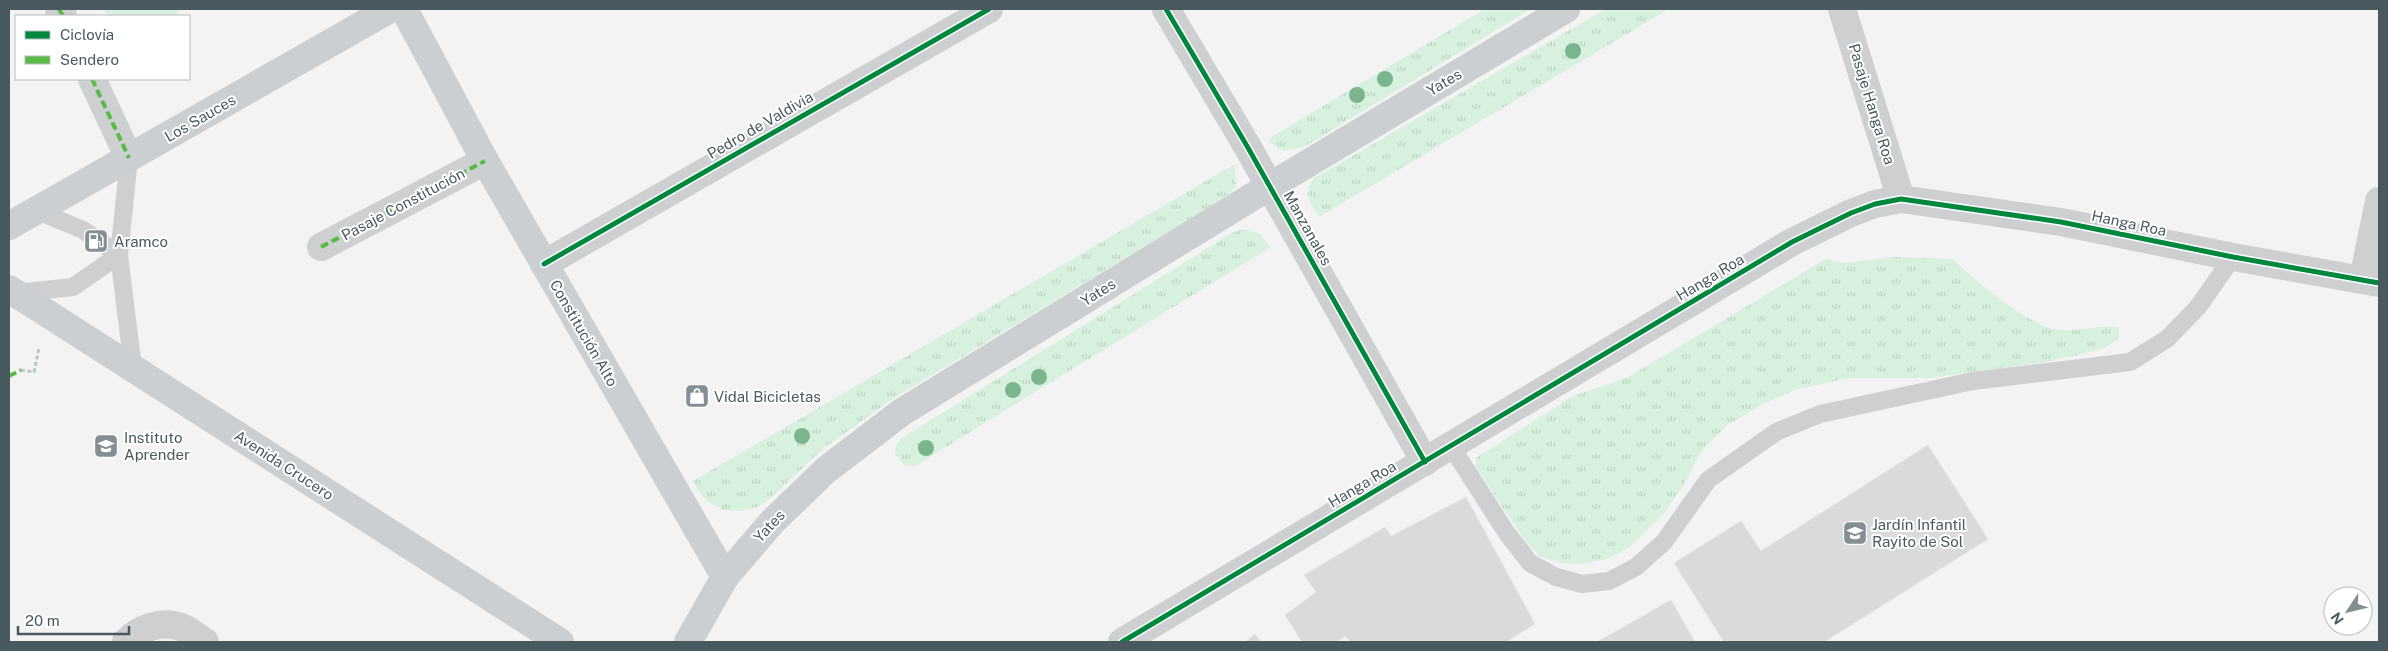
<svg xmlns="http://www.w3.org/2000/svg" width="2388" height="651" font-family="'Public Sans',sans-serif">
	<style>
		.grass { fill: url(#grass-tufts) }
		.pitch { fill: #d8f1de }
		.building { fill: #d9dbdb; stroke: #e4e5e6 }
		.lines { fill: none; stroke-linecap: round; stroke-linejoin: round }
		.path { stroke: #bbc8c2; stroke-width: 3; stroke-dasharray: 4 2.5; stroke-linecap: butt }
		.service { stroke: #cdcfd1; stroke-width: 18 }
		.minor { stroke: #cdcfd1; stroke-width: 28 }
		.secondary { stroke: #cccfd2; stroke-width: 28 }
		.quiet { stroke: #58b947; stroke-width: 4; stroke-dasharray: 8 4; stroke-linecap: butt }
		.cycleway-casing { stroke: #fff; stroke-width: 8 }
		.cycleway { stroke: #00873e; stroke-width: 5 }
		.tree { fill: #7bb58e }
		.labels { text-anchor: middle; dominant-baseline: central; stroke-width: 4; stroke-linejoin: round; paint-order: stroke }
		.street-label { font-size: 15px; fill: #495960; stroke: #fff }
		.poi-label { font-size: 15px; fill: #495960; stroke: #fff; text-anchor: start }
	</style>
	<defs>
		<pattern id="grass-tufts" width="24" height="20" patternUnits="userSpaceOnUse" patternTransform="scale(1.25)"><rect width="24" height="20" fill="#d8f1de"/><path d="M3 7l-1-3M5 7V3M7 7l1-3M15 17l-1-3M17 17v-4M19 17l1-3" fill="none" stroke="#bbd1c1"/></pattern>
	</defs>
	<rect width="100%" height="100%" fill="#f3f3f3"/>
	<g class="grass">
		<polygon points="1485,9 1531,9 1304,147 1283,151 1269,142 1271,137"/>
		<path d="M1606,9H1669L1319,217C1310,203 1302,193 1314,178Z"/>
		<polygon points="1235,164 1236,186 1229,195 891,400 824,448 766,502 757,507 742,511 724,510 710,503 699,492 693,481"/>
		<polygon points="1243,229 1259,233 1271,247 915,466 904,465 895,454 896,445 902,438 1232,233"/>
		<path d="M1894,257L1953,259C1974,280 2026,323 2054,329C2077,334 2096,324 2119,327V339L2102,349L2046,362L1931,378H1849L1797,389L1763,404L1726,426L1700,453L1682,488L1664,513L1630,547L1607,559L1582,564L1561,563L1540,556L1526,542L1475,466L1476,458L1571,397L1628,377L1826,259L1842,263Z"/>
	</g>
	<polygon class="pitch" points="100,9 180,9 175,16 112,16"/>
	<g class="building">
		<polygon points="1928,445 1988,539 1824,642 1724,642 1674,563 1741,521 1761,551"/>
		<polygon points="1466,497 1535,624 1506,642 1350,642 1346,636 1335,642 1302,642 1285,615 1316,592 1304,575 1385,527 1391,536"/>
		<polygon points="1671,600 1695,642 1597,642"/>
		<polygon points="1255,634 1261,642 1245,642"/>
	</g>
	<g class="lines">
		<polyline class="path" points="21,370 34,372 39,348"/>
		<g class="service">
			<polyline points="129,158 119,255 133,368"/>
			<polyline points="16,293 73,287 119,255 83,230 35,210"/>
			<polyline points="1451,446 1506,532 1530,563 1556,577 1582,584 1609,581 1636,567 1664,542 1708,480 1776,432 1820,414 1973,381 2130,362 2167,339 2198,307 2233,257"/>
		</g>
		<g class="minor">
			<polyline points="59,9 63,16"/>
			<polyline points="1166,9 1247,146 1425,462"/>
			<polyline points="1842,9 1901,199"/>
			<polyline points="92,79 129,158"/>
			<polyline points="321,247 485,161"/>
			<polyline points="544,264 989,9"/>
			<polyline points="2363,279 2379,201"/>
			<path d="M126,642C139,628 162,620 181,627C189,630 198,637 205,642"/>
			<polyline points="1122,642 1792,242 1851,213 1875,204 1901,199 2061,222 2233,257 2379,283"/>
		</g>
		<g class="secondary">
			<polyline points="404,9 485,161 725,577"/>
			<polyline points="9,226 390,9"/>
			<polyline points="9,289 560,642"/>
			<polyline points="688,642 725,577 772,522 826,470 902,412 1270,186 1566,9"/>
		</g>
		<g class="quiet">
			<polyline points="59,9 63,16"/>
			<polyline points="92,79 129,158"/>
			<polyline points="321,247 485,161"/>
			<polyline points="9,376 21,370"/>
		</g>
		<defs>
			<g id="cycleway">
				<polyline points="1166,9 1247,146 1425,462"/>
				<polyline points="544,264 989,9"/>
				<polyline points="1122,642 1792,242 1851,213 1875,204 1901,199 2061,222 2233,257 2379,283"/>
			</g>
		</defs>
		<use href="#cycleway" class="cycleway-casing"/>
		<use href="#cycleway" class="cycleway"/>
	</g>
	<g class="tree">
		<circle cx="1573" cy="51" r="8"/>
		<circle cx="1385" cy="79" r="8"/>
		<circle cx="1357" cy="95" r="8"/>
		<circle cx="1039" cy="377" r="8"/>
		<circle cx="1013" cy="390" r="8"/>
		<circle cx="802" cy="436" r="8"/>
		<circle cx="926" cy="448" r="8"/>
	</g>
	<defs>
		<symbol id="fuel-square" viewBox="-11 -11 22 22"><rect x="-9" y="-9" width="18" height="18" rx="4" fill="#848f93" stroke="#fff"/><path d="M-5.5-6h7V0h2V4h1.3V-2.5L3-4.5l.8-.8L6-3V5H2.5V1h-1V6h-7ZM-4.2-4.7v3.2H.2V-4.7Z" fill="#fff"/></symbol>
		<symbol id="shop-square" viewBox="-11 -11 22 22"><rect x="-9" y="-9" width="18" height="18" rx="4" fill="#848f93" stroke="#fff"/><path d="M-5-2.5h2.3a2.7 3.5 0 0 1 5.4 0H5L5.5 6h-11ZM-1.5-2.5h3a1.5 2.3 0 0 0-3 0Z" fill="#fff"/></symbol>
		<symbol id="school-square" viewBox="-11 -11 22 22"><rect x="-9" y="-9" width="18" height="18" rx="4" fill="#848f93" stroke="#fff"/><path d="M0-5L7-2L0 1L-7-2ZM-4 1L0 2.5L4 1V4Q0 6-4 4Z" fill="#fff"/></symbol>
	</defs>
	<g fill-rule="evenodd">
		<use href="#fuel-square" x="82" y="227" width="28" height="28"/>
		<use href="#shop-square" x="683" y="382" width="28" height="28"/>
		<use href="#school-square" x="92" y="432" width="28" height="28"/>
		<use href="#school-square" x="1841" y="519" width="28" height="28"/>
	</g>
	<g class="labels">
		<g class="street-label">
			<text transform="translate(1444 82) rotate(-31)">Yates</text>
			<text transform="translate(1872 104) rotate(73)">Pasaje Hanga Roa</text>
			<text transform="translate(200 118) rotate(-30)">Los Sauces</text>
			<text transform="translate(760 125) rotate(-30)">Pedro de Valdivia</text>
			<text transform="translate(403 204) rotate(-28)">Pasaje Constitución</text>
			<text transform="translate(2129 223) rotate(12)">Hanga Roa</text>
			<text transform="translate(1308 228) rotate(61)">Manzanales</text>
			<text transform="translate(1710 277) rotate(-31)">Hanga Roa</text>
			<text transform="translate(1098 292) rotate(-32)">Yates</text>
			<text transform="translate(584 333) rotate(60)">Constitución Alto</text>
			<text transform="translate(284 465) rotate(33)">Avenida Crucero</text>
			<text transform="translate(1362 484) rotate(-31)">Hanga Roa</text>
			<text transform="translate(769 526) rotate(-47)">Yates</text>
		</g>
		<g class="poi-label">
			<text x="114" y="241">Aramco</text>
			<text x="714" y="396">Vidal Bicicletas</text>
			<text x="124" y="437">Instituto<tspan x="124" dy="17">Aprender</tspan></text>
			<text x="1872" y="524">Jardín Infantil<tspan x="1872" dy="17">Rayito de Sol</tspan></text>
		</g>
	</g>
	<rect width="2388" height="651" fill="none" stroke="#495960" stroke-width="20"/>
	<rect x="15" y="15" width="175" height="65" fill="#ffffff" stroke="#b6bdbf"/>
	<rect x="25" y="31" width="25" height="8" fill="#00873e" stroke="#b6bdbf"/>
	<text x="60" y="40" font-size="15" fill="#495960">Ciclovía</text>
	<rect x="25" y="56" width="25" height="8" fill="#58b947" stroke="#b6bdbf"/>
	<text x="60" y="65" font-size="15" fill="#495960">Sendero</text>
	<g transform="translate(2348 611) rotate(235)"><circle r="24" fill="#ffffff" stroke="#b6bdbf"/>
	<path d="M0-4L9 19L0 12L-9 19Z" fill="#848f93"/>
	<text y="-8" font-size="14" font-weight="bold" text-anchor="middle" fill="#495960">N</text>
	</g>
	<path d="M18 626v8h111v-8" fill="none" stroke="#495960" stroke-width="2.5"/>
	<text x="25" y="626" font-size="15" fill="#495960" stroke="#ffffff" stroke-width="4" paint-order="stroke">20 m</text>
</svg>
